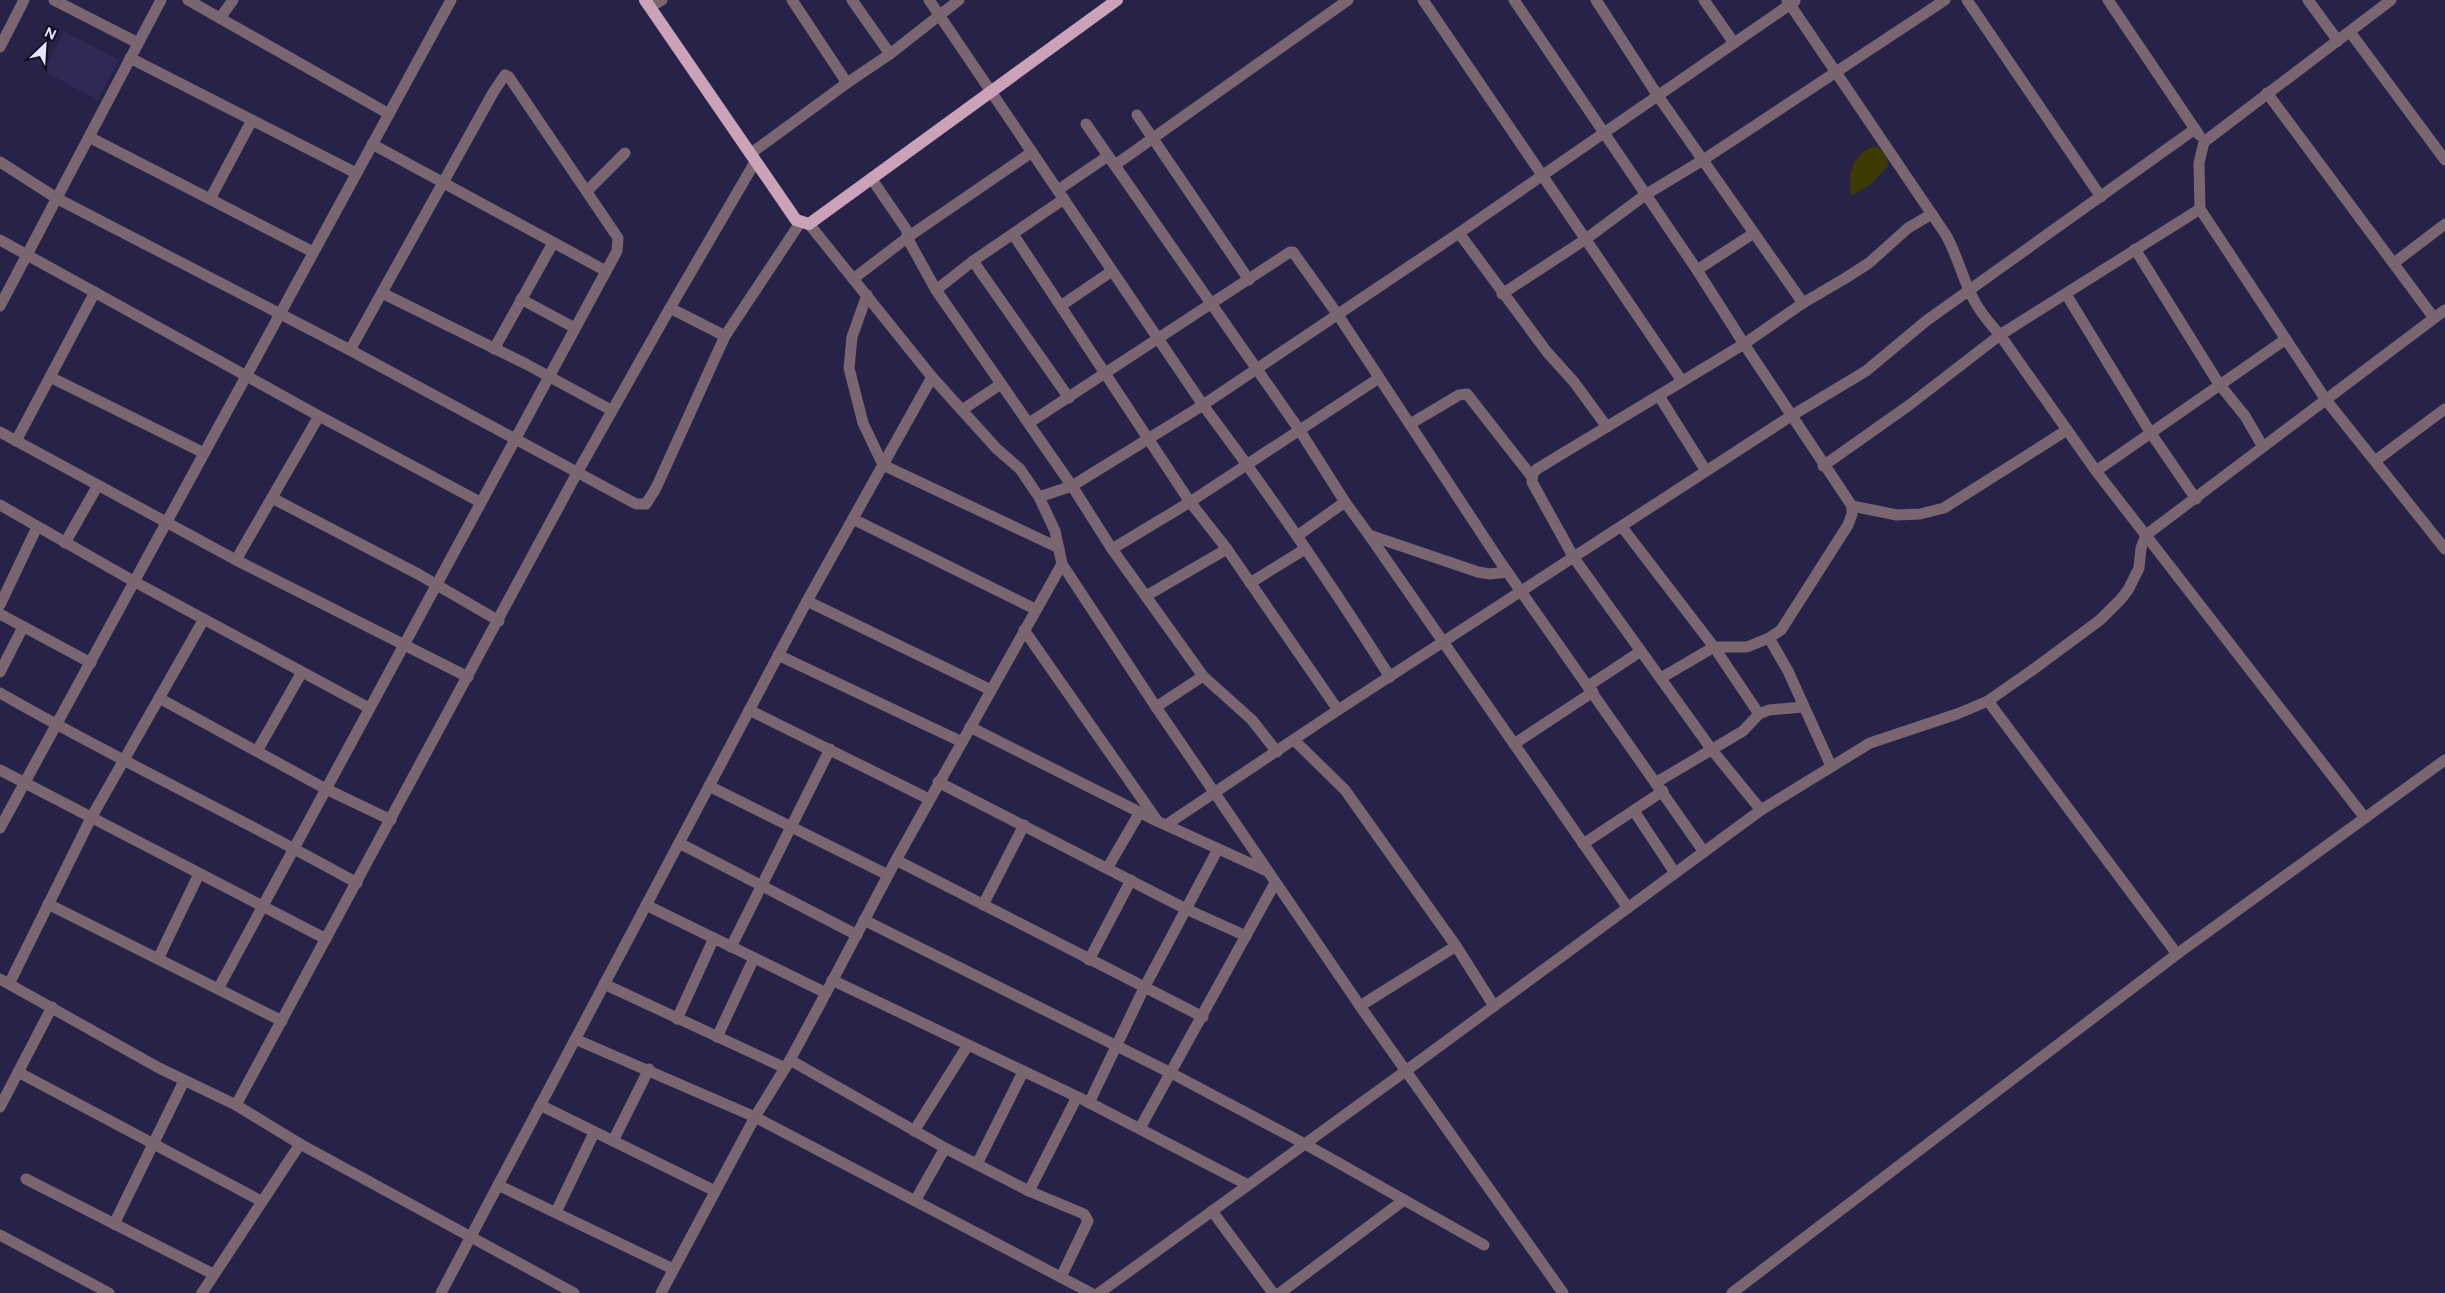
<svg xmlns="http://www.w3.org/2000/svg" width="2445" height="1293" font-family="Figtree,sans-serif">
	<style>
		.built { fill: #2e2955 }
		.green { fill: #3d3a04 }
		.lines { fill: none; stroke-linecap: round; stroke-linejoin: round }
		.street { stroke: #7a6670; stroke-width: 11 }
		.primary { stroke: #cca2b8; stroke-width: 12 }
	</style>
	<rect width="100%" height="100%" fill="#272348"/>
	<polygon class="built" points="64,31 119,60 98,100 43,71"/>
	<path class="green" d="M1874,146C1884,149 1888,156 1888,166L1870,185L1851,196C1848,175 1851,155 1874,146Z"/>
	<g class="lines">
		<g class="street">
			<polyline points="54,0 138,43"/>
			<polyline points="188,0 389,114"/>
			<polyline points="792,0 847,83 890,54 959,0"/>
			<polyline points="852,0 890,54"/>
			<path d="M929,0L1203,405C1269,493 1331,584 1390,677"/>
			<polyline points="1423,0 1682,381"/>
			<polyline points="1514,0 1697,270 1744,344 1852,506 1852,514 1848,525 1781,630 1769,638 1747,647 1714,647 1661,678"/>
			<polyline points="1596,0 1658,96 1803,303"/>
			<polyline points="1704,0 1734,43"/>
			<path d="M1787,0L1946,235C1959,258 1964,286 1978,307C1984,317 1992,326 2000,335L2096,471L2365,818"/>
			<polyline points="1967,0 2101,197"/>
			<polyline points="2108,0 2199,135"/>
			<polyline points="2308,0 2338,41"/>
			<polyline points="2391,0 2204,142 2199,163 2200,209 2326,400 2445,549"/>
			<polyline points="650,7 662,0"/>
			<polyline points="220,18 233,0"/>
			<polyline points="2350,32 2445,160"/>
			<polyline points="0,47 24,0"/>
			<polyline points="130,58 356,173"/>
			<polyline points="2267,93 2434,318"/>
			<polyline points="1137,115 1249,280"/>
			<polyline points="1086,124 1300,431 1345,502 1297,536"/>
			<polyline points="89,137 313,252"/>
			<polyline points="372,144 606,271"/>
			<polyline points="750,154 847,83"/>
			<polyline points="0,162 58,199 350,350 636,504 646,504 656,488 725,336"/>
			<polyline points="1115,165 1348,0"/>
			<polyline points="871,178 906,229 910,243 936,290 1072,486 1112,549 1203,676 1252,720 1277,752"/>
			<polyline points="1058,190 1108,156"/>
			<polyline points="587,191 625,153"/>
			<polyline points="210,199 252,120"/>
			<polyline points="809,224 932,377 996,448 1020,469 1039,497 1055,531 1062,564 1156,707 1360,1006 1563,1293"/>
			<polyline points="1459,233 1547,352 1574,382 1607,427"/>
			<polyline points="1013,234 1190,502 1227,549 1338,710"/>
			<polyline points="0,240 319,416 480,502"/>
			<polyline points="2135,249 2219,384 2245,416 2263,447"/>
			<polyline points="973,261 1069,398"/>
			<polyline points="2394,263 2445,224"/>
			<polyline points="1697,270 1754,233"/>
			<polyline points="853,279 908,237 1032,152"/>
			<polyline points="936,290 973,261 1064,199"/>
			<polyline points="382,293 526,364 611,410"/>
			<polyline points="1502,294 1586,239 1645,195 1703,160 1945,0"/>
			<polyline points="2066,294 2150,432 2196,499"/>
			<polyline points="867,295 852,337 849,368 863,423 883,465 1059,548"/>
			<polyline points="521,299 575,328"/>
			<polyline points="1062,305 1112,271"/>
			<polyline points="0,306 161,0"/>
			<polyline points="670,308 755,162"/>
			<polyline points="494,349 553,243"/>
			<polyline points="50,377 204,453"/>
			<polyline points="1659,396 1706,471"/>
			<polyline points="962,410 1001,384"/>
			<polyline points="1029,423 1290,252 1293,252 1338,315 1501,563 1704,852"/>
			<polyline points="1410,424 1459,395 1467,394 1532,477"/>
			<polyline points="0,432 236,560 468,677"/>
			<polyline points="16,441 95,292"/>
			<polyline points="2375,461 2445,409"/>
			<polyline points="1823,466 1908,406 2000,335 2200,209"/>
			<polyline points="2096,471 2286,339"/>
			<polyline points="1039,497 1072,486 1203,405 1459,233 1795,1"/>
			<polyline points="272,498 418,574 499,621"/>
			<polyline points="1345,502 1369,535 1478,572 1490,574 1507,572"/>
			<polyline points="0,505 135,582 369,708"/>
			<polyline points="1852,506 1897,515 1920,514 1944,508 2067,430"/>
			<polyline points="853,519 1035,609"/>
			<polyline points="1622,527 1714,647 1759,714 1743,731 1657,782"/>
			<polyline points="1369,535 1628,908"/>
			<polyline points="65,543 98,485"/>
			<polyline points="1112,549 1190,502 1379,378"/>
			<polyline points="236,560 319,416"/>
			<polyline points="1250,583 1305,549"/>
			<polyline points="1146,596 1227,549"/>
			<polyline points="807,601 991,690"/>
			<polyline points="0,605 37,527"/>
			<polyline points="0,614 91,663"/>
			<polyline points="1024,630 1156,819"/>
			<polyline points="1769,638 1788,671 1831,766"/>
			<polyline points="778,655 962,742"/>
			<polyline points="0,672 23,627"/>
			<polyline points="1588,686 1641,651"/>
			<path d="M0,693C117,760 239,817 357,883"/>
			<polyline points="159,698 324,788 391,820"/>
			<polyline points="1988,701 2177,954"/>
			<polyline points="1156,707 1203,676"/>
			<polyline points="749,710 929,799"/>
			<polyline points="1759,714 1769,710 1802,707"/>
			<polyline points="970,727 1157,821 1267,871"/>
			<polyline points="1294,740 1345,790 1456,946 1494,1006"/>
			<polyline points="1514,744 1593,692"/>
			<polyline points="257,751 302,672"/>
			<polyline points="0,770 326,939"/>
			<polyline points="938,782 1186,909 1246,936"/>
			<polyline points="709,786 888,875"/>
			<polyline points="1761,810 1712,750 1574,558 1532,482 1533,473 1537,469 1744,344 1803,303 1844,279 1869,263 1908,228 1932,214"/>
			<polyline points="1634,811 1675,873"/>
			<polyline points="1166,825 1338,710 1791,416 1866,371 1926,321 2195,129"/>
			<polyline points="0,828 451,0"/>
			<polyline points="679,843 857,935"/>
			<polyline points="1583,844 1663,791"/>
			<polyline points="896,860 1203,1017"/>
			<polyline points="1108,867 1140,812"/>
			<polyline points="48,904 282,1021"/>
			<polyline points="646,905 826,993"/>
			<polyline points="983,905 1024,825"/>
			<polyline points="864,920 1171,1073 1305,1144 1484,1245"/>
			<polyline points="731,947 830,749"/>
			<polyline points="158,959 199,874"/>
			<polyline points="1089,960 1131,880"/>
			<polyline points="0,979 159,1068 236,1105 300,1144 574,1293"/>
			<polyline points="832,980 1084,1100 1248,1185"/>
			<polyline points="9,984 91,818 204,619"/>
			<polyline points="604,984 785,1068"/>
			<polyline points="218,989 617,251 618,238 509,77 505,75 494,91 350,350"/>
			<polyline points="1360,1006 1456,946"/>
			<polyline points="677,1019 714,938"/>
			<polyline points="717,1037 754,958"/>
			<polyline points="575,1039 755,1117 1091,1293"/>
			<polyline points="790,1060 945,1148 1029,1191 1084,1214 1088,1221 1061,1277"/>
			<polyline points="18,1072 261,1201"/>
			<polyline points="1089,1103 1144,988 1218,849"/>
			<polyline points="236,1105 577,473 670,308 725,336 800,223"/>
			<polyline points="540,1105 715,1191"/>
			<polyline points="0,1107 52,1007"/>
			<polyline points="1140,1128 1275,883"/>
			<polyline points="914,1131 968,1045"/>
			<polyline points="613,1141 649,1069"/>
			<polyline points="977,1164 1023,1072"/>
			<polyline points="26,1179 213,1274"/>
			<polyline points="498,1185 673,1269"/>
			<polyline points="1029,1191 1077,1097"/>
			<polyline points="915,1201 945,1148"/>
			<polyline points="1212,1211 1273,1293"/>
			<polyline points="556,1212 594,1133"/>
			<polyline points="114,1224 184,1081"/>
			<polyline points="0,1235 109,1293"/>
			<polyline points="202,1293 300,1144"/>
			<polyline points="441,1293 807,601 932,377"/>
			<polyline points="661,1293 755,1117 790,1060 826,993 896,860 1062,564"/>
			<polyline points="1099,1293 1407,1070 1761,810 1870,743 1957,714 1988,701 2031,671 2100,620 2121,599 2128,590 2139,568 2141,548 2146,535 2445,310"/>
			<polyline points="1280,1293 1404,1200"/>
			<polyline points="1732,1293 2177,954 2445,760"/>
		</g>
		<polyline class="primary" points="645,0 796,220 809,224 1117,0"/>
	</g>
	<g transform="translate(45 45) rotate(25)" stroke="#110f20" stroke-width="4" paint-order="stroke">
	<path d="M0-4L9 19L0 12L-9 19Z" fill="#e5e4fd"/>
	<text y="-8" font-size="14" font-weight="bold" text-anchor="middle" fill="#e5e4fd">N</text>
	</g>
</svg>
